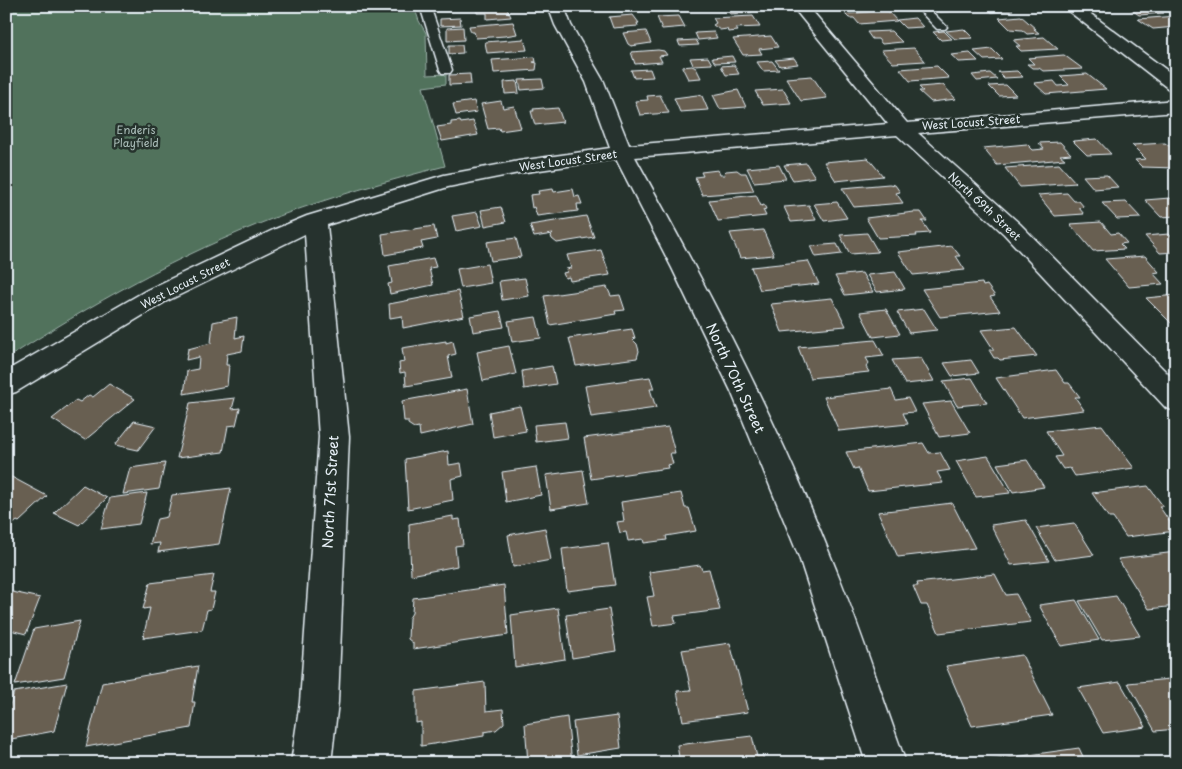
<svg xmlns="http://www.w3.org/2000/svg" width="1182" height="769" font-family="'Playpen Sans',sans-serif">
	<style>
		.green { fill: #51725c; stroke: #9cb2aa }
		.building { fill: #675e51; stroke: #e8f1f8 }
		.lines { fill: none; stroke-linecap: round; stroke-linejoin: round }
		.lane-casing { stroke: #e8f1f8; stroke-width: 3 }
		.street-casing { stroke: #e8f1f8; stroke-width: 3 }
		.secondary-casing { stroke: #e8f1f8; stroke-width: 3 }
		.lane { fill: #26332d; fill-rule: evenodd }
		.street { fill: #26332d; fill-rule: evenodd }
		.secondary { fill: #26332d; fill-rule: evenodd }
		.labels { text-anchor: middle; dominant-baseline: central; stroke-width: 5; stroke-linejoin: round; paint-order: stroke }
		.far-street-label { font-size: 11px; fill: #e8f1f8; stroke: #26332d }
		.far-park-label { font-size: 11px; fill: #acbeba; stroke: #26332d }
		.street-label { font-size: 14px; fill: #e8f1f8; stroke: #26332d }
	</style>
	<rect width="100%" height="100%" fill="#26332d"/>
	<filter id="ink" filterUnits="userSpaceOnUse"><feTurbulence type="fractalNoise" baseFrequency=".02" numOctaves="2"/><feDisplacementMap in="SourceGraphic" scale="10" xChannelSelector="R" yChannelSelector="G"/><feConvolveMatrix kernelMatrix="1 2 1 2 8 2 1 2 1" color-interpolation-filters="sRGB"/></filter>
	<g filter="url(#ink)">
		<path class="green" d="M6,6H414L419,21L426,33L427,75L446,74V84L423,87L445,166C387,181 330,197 274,218C180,254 91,304 6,359Z"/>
		<g class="building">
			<polygon points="476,6 506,6 511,17 487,19 487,13 477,13"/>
			<polygon points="592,6 620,6 621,9 598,10 597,7"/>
			<polygon points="652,6 670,6 672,10 654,11"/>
			<polygon points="725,6 748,6 752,12 730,14"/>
			<polygon points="841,6 865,6 867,9 844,9"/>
			<polygon points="932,6 958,6 963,11 939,12"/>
			<polygon points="979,6 1008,6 1013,10 992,12 988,10 986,6"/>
			<polygon points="1126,6 1153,6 1164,13 1139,15"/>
			<polygon points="887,10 897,21 859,24 854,18 849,18 845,14"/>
			<polygon points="633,15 639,23 637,23 638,26 613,28 609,17"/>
			<polygon points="679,16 685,27 662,29 657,17"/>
			<polygon points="753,16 760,27 736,28 738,31 728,32 727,29 720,30 713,25 716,23 713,18"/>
			<polygon points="1021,16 1036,29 1034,29 1039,33 1027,34 1022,30 1010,29 999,18"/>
			<polygon points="1176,16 1176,27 1153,29 1138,19"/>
			<polygon points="460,18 461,25 440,26 440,19"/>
			<polygon points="915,18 923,27 905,28 897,20"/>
			<polygon points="513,22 517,34 505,36 476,38 474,32 471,32 469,26"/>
			<polygon points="463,27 464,40 447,41 447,28"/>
			<polygon points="964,29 973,38 955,39 946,31"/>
			<polygon points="646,31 651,43 631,46 628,44 623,33"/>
			<polygon points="891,31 902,42 882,44 878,39 872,39 867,32"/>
			<polygon points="944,31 952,39 941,40 933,32"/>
			<polygon points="714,32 717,38 698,40 695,33"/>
			<polygon points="771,36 778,47 759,49 762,54 743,55 733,39"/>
			<polygon points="1044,37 1058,49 1021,51 1016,46 1020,46 1013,40"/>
			<polygon points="524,39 527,50 487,53 485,42"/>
			<polygon points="696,40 699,45 680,46 678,41"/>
			<polygon points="449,45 462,45 463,53 449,54"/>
			<polygon points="914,48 925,61 893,63 881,50"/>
			<polygon points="992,49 1002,59 984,60 974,51"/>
			<polygon points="658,50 664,51 667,55 659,56 662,62 635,64 631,52"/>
			<polygon points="970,53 978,61 959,62 951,55"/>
			<polygon points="1064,55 1083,69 1043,71 1039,68 1032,68 1027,64 1034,64 1028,58"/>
			<polygon points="732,56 735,62 715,63 712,58"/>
			<polygon points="535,57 536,62 533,62 537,63 536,70 494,73 492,60"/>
			<polygon points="708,57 712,64 693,65 690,58"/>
			<polygon points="794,58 798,64 780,66 775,60"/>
			<polygon points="772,61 779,70 763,71 757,62"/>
			<polygon points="734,65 739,74 726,75 721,66"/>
			<polygon points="692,66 696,68 701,78 688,79 682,67"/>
			<polygon points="937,66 949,78 910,81 900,69"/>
			<polygon points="650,69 653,77 634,78 631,70"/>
			<polygon points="1017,71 1023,77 1004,78 998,72"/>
			<polygon points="990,73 997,79 977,81 972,75"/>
			<polygon points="470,74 471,84 449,85 449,75"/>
			<polygon points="1087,74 1106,89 1046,94 1034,83 1054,81 1058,86 1069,85 1060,76"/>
			<polygon points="812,76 827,98 801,101 786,78"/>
			<polygon points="542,79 544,88 521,90 519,80"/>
			<polygon points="517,81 519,93 505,94 504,82"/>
			<polygon points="943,85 956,99 931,102 919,91 923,91 919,87"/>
			<polygon points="1006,85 1016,95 999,96 989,86"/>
			<polygon points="783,89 791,103 763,105 755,91"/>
			<polygon points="738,90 746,107 720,109 713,95"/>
			<polygon points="660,95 669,113 640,115 635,101 648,100 647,96"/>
			<polygon points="697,95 702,96 708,110 680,112 674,98"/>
			<polygon points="474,101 477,112 456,115 453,104"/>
			<polygon points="501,101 503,108 514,106 521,128 500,131 499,128 488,129 481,104"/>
			<polygon points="544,108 545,109 558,108 563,122 535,125 531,111 534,111 533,109"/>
			<polygon points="460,121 461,123 473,121 478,135 442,141 437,127 451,125 451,122"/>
			<polygon points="1097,139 1111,154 1087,155 1073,141"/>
			<polygon points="1060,142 1071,154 1060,155 1065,159 997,165 983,148 1027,144 1033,150 1044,149 1039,143"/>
			<polygon points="1165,143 1176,151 1176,168 1142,167 1135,160 1146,159 1132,145"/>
			<polygon points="868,158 883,176 836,181 824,162"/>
			<polygon points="806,163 815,177 793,180 784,165"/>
			<polygon points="1059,164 1076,183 1020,187 1005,168"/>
			<polygon points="779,165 786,179 754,182 747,168"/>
			<polygon points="718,170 720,175 725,175 724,173 726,171 737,170 741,173 746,173 754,191 702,195 695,177 703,176 701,172"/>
			<polygon points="1107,175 1118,187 1094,189 1083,176"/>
			<polygon points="889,184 895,185 900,192 896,193 903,203 854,207 842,188"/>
			<polygon points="553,189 554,192 573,189 575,197 579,196 582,204 577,204 578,211 537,216 534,207 532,208 530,195 539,194 538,191"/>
			<polygon points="1067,193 1074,201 1079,201 1084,207 1079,208 1084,214 1055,216 1038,195"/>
			<polygon points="756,195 761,206 764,205 766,209 763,210 766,216 718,221 709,200"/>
			<polygon points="1170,198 1176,203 1176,216 1161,217 1145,200"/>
			<polygon points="837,202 847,218 824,221 814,204"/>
			<polygon points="1126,202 1141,218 1117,219 1102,203"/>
			<polygon points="809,205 816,220 791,222 784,207"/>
			<polygon points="501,207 506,222 485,226 481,210"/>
			<polygon points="477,212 482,226 456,231 452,216"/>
			<polygon points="914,212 921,212 927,221 922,221 930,233 916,234 917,236 878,238 866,218"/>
			<polygon points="586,216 594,237 557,243 552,239 551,236 553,234 534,237 530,225"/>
			<polygon points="1101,222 1111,234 1118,233 1127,243 1120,244 1125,249 1093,251 1070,224"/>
			<polygon points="434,226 437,239 421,242 423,248 385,255 382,234"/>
			<polygon points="763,230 774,255 740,258 730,233"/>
			<polygon points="867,233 878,252 850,254 840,235"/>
			<polygon points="1169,234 1176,241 1176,252 1160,253 1145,236"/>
			<polygon points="516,238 521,257 491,261 487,242"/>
			<polygon points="837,244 842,254 816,257 811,246"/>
			<polygon points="952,246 960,256 956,256 965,270 913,275 898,252"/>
			<polygon points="601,250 610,275 570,281 569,277 565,278 563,273 567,272 566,269 571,268 567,255"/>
			<polygon points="1145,256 1159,272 1153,273 1163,284 1129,287 1105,259"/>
			<polygon points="433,258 436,267 429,268 433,285 390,294 388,284 392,283 389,266"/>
			<polygon points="808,261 819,284 760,290 751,267"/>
			<polygon points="487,264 491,283 461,288 457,269"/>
			<polygon points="895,272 905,289 877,292 867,275"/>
			<polygon points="862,273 873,292 845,295 835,276"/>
			<polygon points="525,278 529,296 502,300 499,281"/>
			<polygon points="982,283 983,286 987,285 995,296 990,297 1000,311 940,317 922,289"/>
			<polygon points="607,287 611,296 620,295 625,310 615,311 616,314 550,325 544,296"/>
			<polygon points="458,291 464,316 403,328 402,316 390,318 389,304"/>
			<polygon points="1176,295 1176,324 1172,324 1146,298"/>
			<polygon points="832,298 846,326 782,332 771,304"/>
			<polygon points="886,309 900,334 873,337 860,312"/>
			<polygon points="924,309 937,330 909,333 897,312"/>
			<polygon points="500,311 504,327 473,332 470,316"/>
			<polygon points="237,317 235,338 244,336 242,351 227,354 226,365 229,365 227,386 184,394 187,371 198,369 199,357 186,360 188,349 211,343 213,322"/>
			<polygon points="536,317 541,338 512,342 508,321"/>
			<polygon points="1016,327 1037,356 1000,360 998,358 994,358 989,350 994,350 981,330"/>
			<polygon points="632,329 635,338 632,339 637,344 639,351 637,358 576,366 569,338"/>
			<polygon points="875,340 884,356 866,358 869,363 866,367 869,372 810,378 798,347"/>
			<polygon points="446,341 446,343 453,341 456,354 448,356 452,378 406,386 405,372 400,373 399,363 404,362 402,348"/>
			<polygon points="509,346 516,374 483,381 477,352"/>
			<polygon points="921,358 934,381 905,384 892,360"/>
			<polygon points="971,360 979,373 952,376 944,363"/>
			<polygon points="552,366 556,384 524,389 522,371"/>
			<polygon points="1056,370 1065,383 1069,383 1080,397 1075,397 1084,410 1022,418 996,378"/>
			<polygon points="650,377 654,389 650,389 656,408 591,417 585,386"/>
			<polygon points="972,378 987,403 957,406 943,381"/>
			<polygon points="109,384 135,399 85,440 52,419 76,400 80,402 89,395 93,397"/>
			<polygon points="467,389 473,424 420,436 419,427 414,428 408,424 408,421 404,421 402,401"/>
			<polygon points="891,389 896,400 908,398 915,412 903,413 908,424 839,431 824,397"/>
			<polygon points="235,398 232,409 240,408 236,425 228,426 223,452 177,458 190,403"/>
			<polygon points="951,401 970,433 939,437 922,404"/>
			<polygon points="520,406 526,431 493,437 489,412"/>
			<polygon points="134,421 156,426 138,450 115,445"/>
			<polygon points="565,422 568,438 536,442 534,425"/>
			<polygon points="1102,425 1134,468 1075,476 1070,468 1063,469 1055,457 1062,456 1046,431"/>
			<polygon points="668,427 675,453 670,453 673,464 667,465 668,468 591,479 584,438"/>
			<polygon points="923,443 929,453 940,452 950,470 937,472 943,483 868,491 858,468 854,469 846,452"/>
			<polygon points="448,451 449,465 461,463 463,476 451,479 453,500 408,509 405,459"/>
			<polygon points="988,456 1010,493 976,497 956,461"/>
			<polygon points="1027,460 1044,487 1013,492 997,464"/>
			<polygon points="165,463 159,489 123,494 130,468"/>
			<polygon points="536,467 541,495 506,502 502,472"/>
			<polygon points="583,470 589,503 551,509 546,475"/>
			<polygon points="6,474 47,496 19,522 17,521 6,530"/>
			<polygon points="83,485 107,498 79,525 54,513"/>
			<polygon points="1148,486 1163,506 1159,506 1176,531 1126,537 1113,518 1109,518 1092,493"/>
			<polygon points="231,488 219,544 158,552 160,543 150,544 157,519 167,517 172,495"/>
			<polygon points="147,493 139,524 101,529 110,498"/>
			<polygon points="681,493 685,508 689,508 696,531 666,536 667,540 644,543 643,539 628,541 626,532 620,533 617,522 624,521 621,502"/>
			<polygon points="952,503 975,548 898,557 878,512"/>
			<polygon points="453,516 453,520 460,519 463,545 455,546 457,566 411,575 409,524"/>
			<polygon points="1026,520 1049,561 1011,565 991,525"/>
			<polygon points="1074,523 1094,555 1055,560 1036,528"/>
			<polygon points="545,528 551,560 513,567 508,535"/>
			<polygon points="608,543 615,585 567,591 562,549"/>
			<polygon points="1176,552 1176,606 1149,609 1118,559"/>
			<polygon points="700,565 702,570 709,569 720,610 674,616 676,623 653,626 647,597 654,596 649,572"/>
			<polygon points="995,574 1006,595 1016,594 1031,622 939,633 927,605 921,605 913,586 918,586 917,583"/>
			<polygon points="214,575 210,592 215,592 211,609 207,610 202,630 143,638 150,608 143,609 150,583"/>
			<polygon points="504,585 508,635 413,649 413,643 408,639 409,618 412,613 413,598"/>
			<polygon points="8,591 40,598 26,634 6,629 6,593"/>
			<polygon points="1116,596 1140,636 1102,640 1079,601"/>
			<polygon points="1076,600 1099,640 1061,646 1039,605"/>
			<polygon points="558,608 565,659 515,667 511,615"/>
			<polygon points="609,609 616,651 572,658 566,615"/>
			<polygon points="80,621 64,677 15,685 34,629"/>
			<polygon points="730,643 748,712 683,721 677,691 691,690 682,650"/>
			<polygon points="1022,655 1052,715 972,726 946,666"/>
			<polygon points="198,666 192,702 195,702 191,728 86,747 102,683"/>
			<polygon points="1170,679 1176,689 1176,729 1155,731 1128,683"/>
			<polygon points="485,682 486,711 503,709 504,723 496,730 484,732 484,736 421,746 421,722 416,723 416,691"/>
			<polygon points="1120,682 1146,727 1103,733 1078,688"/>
			<polygon points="67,683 54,731 6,740 6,718 14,692"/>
			<polygon points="617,716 621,748 577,755 573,722"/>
			<polygon points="567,717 572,763 528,763 525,724"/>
			<polygon points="752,736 757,757 763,756 764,763 680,763 677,745"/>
			<polygon points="1079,748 1086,763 987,763 986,761"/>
		</g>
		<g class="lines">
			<defs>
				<g id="lane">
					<polygon points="420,6 430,6 452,70 450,73 442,73 440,70"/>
					<polygon points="915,6 926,6 947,27 945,29 937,29"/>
				</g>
				<path id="street" d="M548,6H564L571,25L604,82L629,145L888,124L792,6H808L907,123L1176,100V112L918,133L1020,224L1176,382V411L1166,408L1004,234L897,135L635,157C707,287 776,418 831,557C859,624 881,694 906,763H866L799,557L731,391L672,268L616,159L519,173L448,187L327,225L349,437L338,702L331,763H291L300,702L319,437L305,234L165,302L16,392L6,395V371L147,290L273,230L307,216L444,175L519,161L610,148L586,82L555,25Z"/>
				<polygon id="secondary" points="1062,6 1080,6 1176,77 1176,91 1170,90"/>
			</defs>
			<use href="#lane" class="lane-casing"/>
			<use href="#street" class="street-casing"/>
			<use href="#secondary" class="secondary-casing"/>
			<use href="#lane" class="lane"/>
			<use href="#street" class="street"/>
			<use href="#secondary" class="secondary"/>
		</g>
	</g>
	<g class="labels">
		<g class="far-street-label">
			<text transform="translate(971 122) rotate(-4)">West Locust Street</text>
			<text transform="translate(568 160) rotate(-8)">West Locust Street</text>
			<text transform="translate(985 206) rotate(43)">North 69th Street</text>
			<text transform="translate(185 283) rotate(-27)">West Locust Street</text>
		</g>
		<g class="far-park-label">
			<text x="136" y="129">Enderis<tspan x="136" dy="13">Playfield</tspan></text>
		</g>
		<g class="street-label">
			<text transform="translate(736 378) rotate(65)">North 70th Street</text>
			<text transform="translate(330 492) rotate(-87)">North 71st Street</text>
		</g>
	</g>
	<rect width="1182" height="769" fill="none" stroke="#26332d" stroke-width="25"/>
	<rect x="12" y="12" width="1157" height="744" fill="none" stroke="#e8f1f8" stroke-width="2" filter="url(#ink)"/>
</svg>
